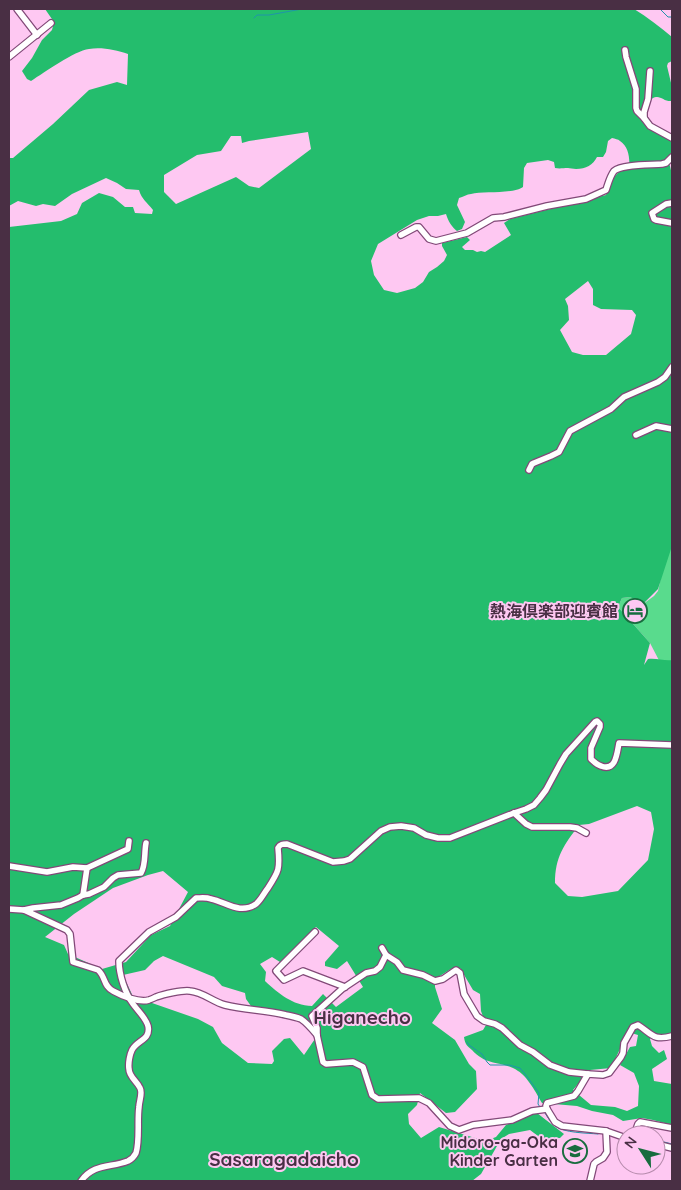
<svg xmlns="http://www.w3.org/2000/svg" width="681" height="1190" font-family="Quicksand,'Noto Sans JP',sans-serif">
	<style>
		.green { fill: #59db8d }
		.forest { fill: #24bd6d; fill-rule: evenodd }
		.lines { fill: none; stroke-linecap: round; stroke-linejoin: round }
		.stream { stroke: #2094aa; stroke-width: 1 }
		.minor-casing { stroke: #824978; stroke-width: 8 }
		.minor { stroke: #fff; stroke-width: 5.5 }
		.labels { text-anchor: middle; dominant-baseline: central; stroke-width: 4; stroke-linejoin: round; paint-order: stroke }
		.poi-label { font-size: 16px; font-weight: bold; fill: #492f44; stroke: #fec8f2; text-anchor: end }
		.quarter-label { font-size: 19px; font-weight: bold; fill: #492f44; stroke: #fec8f2 }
	</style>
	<rect width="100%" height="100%" fill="#fec8f2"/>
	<polygon class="green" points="672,543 672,677 664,670 650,643 618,607 622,598 630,597 643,604 654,596 658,591 664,564"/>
	<path class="forest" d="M45,9H634C647,17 660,27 672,37V61L668,63L667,66L672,87V101C665,102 661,96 656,97C649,97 645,113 643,118L672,142V153L667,160L670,166L672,175V546L658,589L643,604L630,597L622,598L618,607L650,643L644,665L648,659C657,658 664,661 672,660V1035L652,1036L650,1039L652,1046L659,1053L664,1050L667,1059L652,1069L654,1081L672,1084V1125L653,1120L642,1118L623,1121L613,1115L592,1111L577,1106L542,1103C537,1094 527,1076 518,1071C502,1060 487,1067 472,1050C467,1046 465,1044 464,1037L483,1030L486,1025L481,1011L480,994L473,990L460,968L451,969L435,979V987L442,1009L432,1023L455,1040L469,1064L476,1071L477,1089L455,1112L446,1113L420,1093L417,1105L408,1114L409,1124L421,1138L439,1127L485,1141L496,1137L506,1125L529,1115L537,1113L564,1134L560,1138L542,1139L530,1130L509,1134L501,1139L481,1174L472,1181H9V227L61,221L77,214L82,203L99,193L113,197L125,207H133L135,213L152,214L153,210C147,202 142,200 139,190L126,189L117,183L106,178L72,194L55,206L43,204L36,206L18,201L9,206V158H13L53,124L89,90L117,82L127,85L128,54C116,50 102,47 89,49C74,51 45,72 31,81L27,79L22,71L32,58L42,40L52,30L54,22ZM308,132L311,149L259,188L249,186L236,177L176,204L164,192V175L197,155L221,151L231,136H241L242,143L249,141ZM612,138C615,139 618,139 620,141C629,147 630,159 629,168C614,171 611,182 606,195L510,219L504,223L511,235L485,252L481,251L477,252L473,250H465L462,247L470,240L467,237L442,243V246L447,255L444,261L437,267L429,272L423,282L415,288L397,293L384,290L374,275L371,261L378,244L417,220L429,216H438L446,214C448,221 452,227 457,231L462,229L465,222L457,205L459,198C463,197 467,194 471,194C483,191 514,194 523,187L524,168L527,163L548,160L554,162L555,168C560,169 563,168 568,168C570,168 573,169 576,169C586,169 593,165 597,157H603L606,152L608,141ZM588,281L593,289V305L601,309L632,310L636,315L631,334L606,355H583L572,352L560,330L569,320L568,306L565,299ZM637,806L651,812L654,829L648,860L618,891L582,897L568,896L555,883C555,857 564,845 579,825L589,824ZM163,871L188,892L170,926L151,935L126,962L102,969L68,954L64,945L45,937L74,914L113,888L148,875ZM316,927L339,946L325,962V966L337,969L347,961L363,987L336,1007L323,994L312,1006C292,1005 279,994 265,981L266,972L260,964L272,957L280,962ZM163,956L214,977L222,986L245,993L246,999L251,1006L304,1017L319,1033L304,1055L290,1038L284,1039L272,1051L274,1061L272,1064L248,1063L222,1043L213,1027L198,1019L152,1003H136L123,975L145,970L154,961ZM628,1032L638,1035L636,1046L630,1047L620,1065L634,1073L639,1086L638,1106L627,1111L615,1107L591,1105L573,1090L590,1070L611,1068Z"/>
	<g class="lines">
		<g class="stream">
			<polyline points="660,9 668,17 672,17"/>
			<polyline points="254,18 257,15 269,15 302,9"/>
			<polyline points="467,1042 469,1045 482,1054 487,1062 490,1065 509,1065 520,1068 525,1074 539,1093 538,1104 540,1107"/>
			<path d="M545,1113C548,1118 551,1123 555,1126C564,1133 587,1133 598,1134"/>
			<polyline points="656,1140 672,1144"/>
		</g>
		<defs>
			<g id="minor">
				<polyline points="17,9 37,35"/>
				<polyline points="625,50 626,57 636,89 636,108 637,111 644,118"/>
				<polyline points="9,57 51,23"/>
				<polyline points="650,71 648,99 644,112 644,118 650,126 672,138"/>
				<polyline points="672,203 666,204 652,213 654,219 656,220 672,223"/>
				<path d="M401,235L416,227H419L429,239L436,241L467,233L493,218L504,217L547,206L586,199L606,190C608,184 610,176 614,171C622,164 651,165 662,164L666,163L672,157"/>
				<polyline points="636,435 656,426 672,429"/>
				<polyline points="529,470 532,464 534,463 551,456 559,452 570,431 611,409 624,397 658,382 665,377 672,367"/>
				<polyline points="514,813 526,824 532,827 570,827 577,828 586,833"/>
				<polyline points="9,866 47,872 73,867 87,868 128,849 129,841"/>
				<polyline points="83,895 87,868"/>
				<path d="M9,909L24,910L33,908L61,905L78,898L83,895L89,894L104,887L113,878L118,875L141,873C146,865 144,853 146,843"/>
				<path d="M24,910L67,930L70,934L73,962L98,970C106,977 103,986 113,991C122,996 139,1003 149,1000C152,999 154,998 156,997C164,994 182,990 190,991C203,992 213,1002 225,1005C245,1010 266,1010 286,1015C291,1016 296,1017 301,1019C307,1023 312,1029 317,1035"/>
				<polyline points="315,932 276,971 284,980 303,971 345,987"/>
				<polyline points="382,948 386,955 380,967 375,971 366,973 342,989 312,1016 317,1028 317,1035 323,1062 326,1064 353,1062 363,1067 372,1095 378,1099 419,1098 429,1103 450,1126 459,1130 473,1125 512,1120 532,1111 547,1109"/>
				<polyline points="386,955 397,962 403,970 423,975 435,981 443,979 456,970 460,973 464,994 477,1016 484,1021 495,1024 502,1028 520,1045 533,1052 550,1065 569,1072 588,1074"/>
				<polyline points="634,1135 638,1124 640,1122 672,1128"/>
				<path d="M626,1138L606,1131L562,1126L555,1122L547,1109L546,1106L547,1103L574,1096L578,1091L588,1074L603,1075L609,1073L621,1057L623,1053L624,1043L633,1027L638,1025C652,1034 653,1041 672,1036"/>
				<polyline points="656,1144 672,1148"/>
				<path d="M81,1181C94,1163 111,1168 128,1161C132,1159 134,1157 136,1153C140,1140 137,1120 139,1107C139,1101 143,1093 140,1088C137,1081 129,1077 129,1069C128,1063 130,1054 132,1050C137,1040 151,1040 148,1026C146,1018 138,1011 133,1004C125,993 119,975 119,961L149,932L176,917L196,898C201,898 206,897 211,899C226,902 240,915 256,904C261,900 264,893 268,888C279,871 280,869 278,848C280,844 283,844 287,844L333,862L344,861L350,859L381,831L390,827L401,826L414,828L426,835L438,838H450L514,813L526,809L534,805L540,798L546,790L560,764L566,754L595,722L597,721L600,724V727L591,748V759C594,762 597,765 601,766C616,772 617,753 619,743L672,745"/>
				<polyline points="590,1181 594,1164 596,1162 603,1158 607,1152 606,1131"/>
			</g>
		</defs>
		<use href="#minor" class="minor-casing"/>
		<use href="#minor" class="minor"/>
	</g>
	<defs>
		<symbol id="hotel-ring" viewBox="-11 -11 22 22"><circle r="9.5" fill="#fec8f2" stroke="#186c3e" stroke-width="1.5"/><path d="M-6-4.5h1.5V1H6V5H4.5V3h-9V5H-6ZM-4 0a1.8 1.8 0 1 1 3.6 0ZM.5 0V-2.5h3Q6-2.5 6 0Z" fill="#186c3e"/></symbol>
		<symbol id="school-ring" viewBox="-11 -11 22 22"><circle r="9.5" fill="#fec8f2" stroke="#186c3e" stroke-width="1.5"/><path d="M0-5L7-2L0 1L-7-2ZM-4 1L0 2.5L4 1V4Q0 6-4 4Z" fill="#186c3e"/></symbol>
	</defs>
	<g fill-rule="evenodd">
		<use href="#hotel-ring" x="621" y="597" width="28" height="28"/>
		<use href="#school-ring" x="561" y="1137" width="28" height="28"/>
	</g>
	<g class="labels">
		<g class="poi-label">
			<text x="618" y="611">熱海倶楽部迎賓館</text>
			<text x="558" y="1142">Midoro-ga-Oka<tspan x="558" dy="18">Kinder Garten</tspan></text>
		</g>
		<g class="quarter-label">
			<text x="362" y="1017">Higanecho</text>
			<text x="284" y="1159">Sasaragadaicho</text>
		</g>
	</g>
	<rect width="681" height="1190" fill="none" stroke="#492f44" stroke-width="20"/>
	<g transform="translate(641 1150) rotate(306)"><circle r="24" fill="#fec8f2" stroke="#b68bac"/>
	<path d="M0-4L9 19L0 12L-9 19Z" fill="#186c3e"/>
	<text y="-8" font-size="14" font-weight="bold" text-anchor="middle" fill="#492f44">N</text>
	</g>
</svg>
